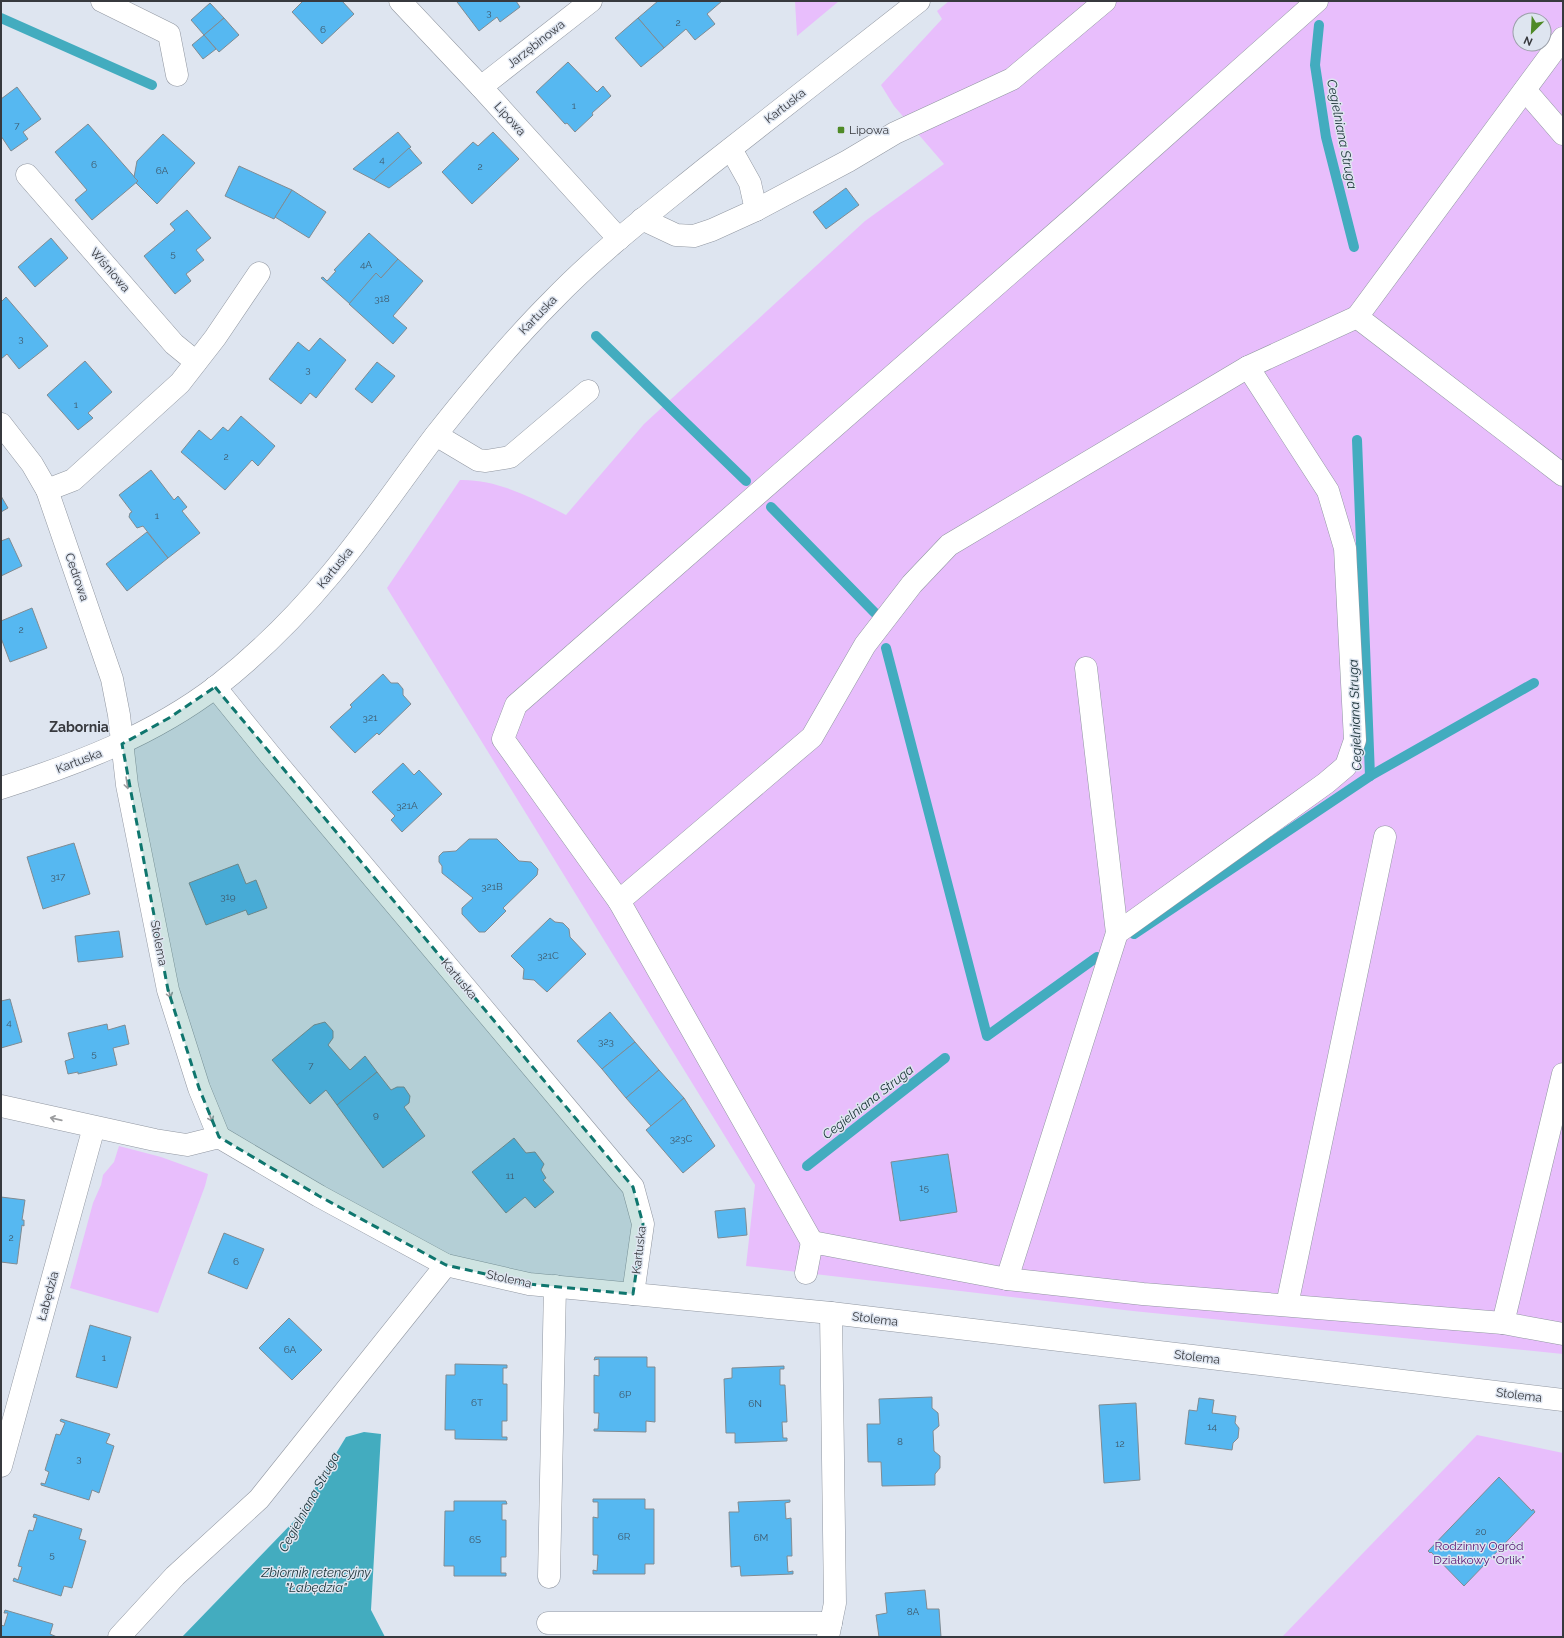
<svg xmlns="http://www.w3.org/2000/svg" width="1564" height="1638" font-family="Raleway,sans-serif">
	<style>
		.green { fill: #e8befc; fill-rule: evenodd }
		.water { fill: #43acbf }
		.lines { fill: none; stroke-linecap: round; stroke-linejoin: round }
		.stream { stroke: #43acbf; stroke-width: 10 }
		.building { fill: #56b8f1; stroke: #808b92 }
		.minor-casing { stroke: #9197a1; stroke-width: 23 }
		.minor { stroke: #fff; stroke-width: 22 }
		.oneway { stroke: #9b9c9e }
		.marked { fill: #0f766e; fill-opacity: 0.2; stroke: #0f766e; stroke-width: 3; stroke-dasharray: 8 5; stroke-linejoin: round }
		.poi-dot { fill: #4f8a27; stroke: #dee5f0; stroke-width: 1.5 }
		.labels { text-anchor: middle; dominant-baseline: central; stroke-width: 3; stroke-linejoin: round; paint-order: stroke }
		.number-label { font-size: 10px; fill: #3f596b }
		.street-label { font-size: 12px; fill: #37393e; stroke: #dee5f0 }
		.poi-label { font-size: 12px; fill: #37393e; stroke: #dee5f0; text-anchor: start }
		.park-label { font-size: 12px; fill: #571371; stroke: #dee5f0 }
		.water-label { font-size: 13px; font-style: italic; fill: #20373c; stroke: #dee5f0 }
		.quarter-label { font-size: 14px; font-weight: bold; fill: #37393e; stroke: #dee5f0 }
	</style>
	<rect width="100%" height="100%" fill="#dee5f0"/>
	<g class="green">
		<polygon points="795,1 839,1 797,36"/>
		<path d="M949,1H1563V1354L1133,1311L746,1266L755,1185L387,588L460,480C497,479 533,498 566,515L644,424L865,221L944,164L894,106L881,85L942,19L937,11ZM1520,20H1544V44H1520Z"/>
		<polygon points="119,1146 161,1157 208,1174 205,1186 158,1313 70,1288 93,1203 101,1185 103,1175 114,1162"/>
		<polygon points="1477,1435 1563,1453 1563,1637 1282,1637"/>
	</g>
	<polygon class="water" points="364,1432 381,1434 371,1610 385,1637 182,1637 296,1519 346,1437"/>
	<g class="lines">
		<g class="stream">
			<polyline points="1,18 152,85"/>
			<polyline points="1319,25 1315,65 1326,137 1354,247"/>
			<polyline points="596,336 746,481"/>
			<polyline points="1357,440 1370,776"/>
			<polyline points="771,507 875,613"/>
			<polyline points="886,648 987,1036 1097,957"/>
			<polyline points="1134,934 1370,776 1534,683"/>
			<polyline points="807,1166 945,1058"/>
		</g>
	</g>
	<g class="building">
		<polygon points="303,1 342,1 354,14 322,44 292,12"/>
		<polygon points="459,1 516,1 520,7 500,22 497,17 479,31 457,2"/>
		<polygon points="658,1 722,1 707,14 715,24 695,40 686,29 664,48 638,18"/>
		<polygon points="210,3 224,18 204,35 191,20"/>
		<polygon points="224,18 239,35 219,52 204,35"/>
		<polygon points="638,18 664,48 641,67 615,38"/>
		<polygon points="204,35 216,49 203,59 192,45"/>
		<polygon points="568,62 597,92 603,86 611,96 592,113 593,115 575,132 567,123 565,124 536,92"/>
		<polygon points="17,87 41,119 23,132 28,139 11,151 1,136 1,99"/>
		<polygon points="88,124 138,181 92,220 75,200 87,190 55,152"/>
		<polygon points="398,132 411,147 374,180 353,169"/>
		<polygon points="493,132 519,159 472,204 442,172 473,142 478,146"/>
		<polygon points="163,134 195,163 157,204 136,183 138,181 134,177 137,161"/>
		<polygon points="409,148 422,163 389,188 374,180"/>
		<polygon points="239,166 292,190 274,219 225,196"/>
		<polygon points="846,188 859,205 826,229 813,212"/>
		<polygon points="292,190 326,212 309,238 275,217"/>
		<polygon points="187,210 211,238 196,250 204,260 186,274 191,281 175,294 144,256 175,230 170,224"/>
		<polygon points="369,233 398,259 381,278 376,273 350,304 321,278 323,277 327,281 336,271 334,270"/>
		<polygon points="51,238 68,258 35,287 18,267"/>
		<polygon points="398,259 423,281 393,316 407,328 393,344 349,304 376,273 381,278"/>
		<polygon points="6,297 48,346 19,369 7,354 1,359 1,302"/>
		<polygon points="320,338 346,360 316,398 310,393 301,404 269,379 298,342 309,351"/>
		<polygon points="85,361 112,392 88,413 93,418 78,430 47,395"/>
		<polygon points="377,362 395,376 372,403 355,389"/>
		<polygon points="241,416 275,446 258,466 252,460 225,490 181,452 199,430 211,440 223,427 228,431"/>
		<polygon points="151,470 174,500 178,496 187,507 182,511 200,533 168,558 143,526 137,528 129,517 130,513 132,512 119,495"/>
		<polygon points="1,496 8,508 1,512"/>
		<polygon points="147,532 168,558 127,591 106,564"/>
		<polygon points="9,538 22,566 1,576 1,541"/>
		<polygon points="32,608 47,648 10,662 1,638 1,621"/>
		<polygon points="383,674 391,683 398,683 403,689 403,695 411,704 379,735 377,733 355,753 330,727 352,707 350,705"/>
		<polygon points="403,763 414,775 419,770 442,794 402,832 391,820 395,816 372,792"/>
		<polygon points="469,839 497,839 519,861 531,862 538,869 537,875 503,908 506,911 485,932 479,932 462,914 462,908 473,898 442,873 442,866 439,862 439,856 443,852 456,851"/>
		<polygon points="74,843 90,894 43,909 27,857"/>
		<polygon points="238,864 246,884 256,880 267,908 248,915 246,910 206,925 189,883"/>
		<polygon points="550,918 555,922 563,923 569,929 570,937 586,954 547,992 534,980 523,979 524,969 511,956"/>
		<polygon points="119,931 123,957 78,962 75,936"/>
		<polygon points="10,999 22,1042 1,1048 1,1001"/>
		<polygon points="610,1012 635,1042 602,1069 577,1041"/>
		<polygon points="325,1022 333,1031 333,1038 328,1045 350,1070 365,1056 377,1072 337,1105 326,1090 310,1104 272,1060 314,1025"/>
		<polygon points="107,1024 108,1030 125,1025 129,1044 113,1048 117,1065 78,1074 78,1072 68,1074 65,1061 74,1058 68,1033"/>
		<polygon points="635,1042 659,1070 626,1098 602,1069"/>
		<polygon points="659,1070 684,1098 651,1126 626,1098"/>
		<polygon points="377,1072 391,1090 397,1087 404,1087 410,1096 409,1103 404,1107 425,1136 383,1168 337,1105"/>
		<polygon points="684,1098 715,1146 683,1173 646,1130"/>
		<polygon points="514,1138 526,1153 535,1152 544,1164 541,1170 546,1178 543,1180 554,1192 535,1208 525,1197 506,1213 472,1172"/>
		<polygon points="948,1154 957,1212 900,1221 891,1162"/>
		<polygon points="1,1197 25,1200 22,1220 24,1220 24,1226 22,1225 17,1264 1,1262"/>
		<polygon points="745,1208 747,1235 718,1238 715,1211"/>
		<polygon points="224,1233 264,1249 247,1289 208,1273"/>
		<polygon points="289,1318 322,1350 292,1380 259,1348"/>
		<polygon points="90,1325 131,1337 117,1388 76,1377"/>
		<polygon points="595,1357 647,1357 647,1367 655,1367 655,1422 646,1421 646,1432 594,1431 594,1429 598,1429 599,1413 594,1413 594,1375 599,1376 599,1359 594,1360"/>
		<polygon points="455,1364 507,1365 507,1368 503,1368 503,1384 507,1384 507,1421 502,1421 502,1437 507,1437 507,1440 455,1439 455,1430 445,1430 446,1375 455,1375"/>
		<polygon points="784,1366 784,1369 780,1369 780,1385 785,1385 787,1422 782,1422 783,1438 787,1438 787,1441 735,1443 735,1433 726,1433 724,1379 732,1378 732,1368"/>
		<polygon points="932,1397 932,1408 938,1413 939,1426 933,1431 934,1451 940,1456 940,1468 935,1474 935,1485 882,1486 881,1462 868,1462 867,1424 880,1424 879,1399"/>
		<polygon points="1199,1398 1214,1400 1212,1413 1236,1416 1235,1423 1239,1428 1238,1438 1233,1443 1232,1450 1185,1444 1189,1410 1197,1411"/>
		<polygon points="1136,1403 1140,1480 1104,1483 1099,1405"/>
		<polygon points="61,1419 110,1434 106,1443 114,1446 99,1493 92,1490 89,1500 41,1485 41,1483 45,1484 49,1472 45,1470 56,1434 60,1435 65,1423 60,1421"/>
		<polygon points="1499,1477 1532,1511 1533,1509 1535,1512 1464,1586 1431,1552 1430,1553 1428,1551"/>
		<polygon points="593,1499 645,1499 645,1509 654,1509 654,1564 645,1564 645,1574 593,1574 593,1570 597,1571 598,1555 593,1555 593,1517 598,1518 598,1502 593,1502"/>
		<polygon points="790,1500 790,1502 785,1503 786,1519 791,1518 792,1556 787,1556 788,1572 793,1571 793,1574 741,1576 740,1566 731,1567 729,1512 739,1512 738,1502"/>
		<polygon points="454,1501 506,1501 507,1504 502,1504 502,1520 506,1520 506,1557 501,1557 501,1573 506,1573 506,1576 454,1576 454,1566 444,1566 445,1511 454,1511"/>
		<polygon points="34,1514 82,1529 79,1539 86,1541 72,1588 64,1586 61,1596 13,1581 14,1578 18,1580 22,1567 18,1566 29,1530 33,1531 37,1518 33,1517"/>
		<polygon points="925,1590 927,1609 939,1609 941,1637 879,1637 876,1615 887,1613 885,1593"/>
		<polygon points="5,1610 53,1624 50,1634 57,1637 1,1637 1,1625 4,1626 8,1613 4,1613"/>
	</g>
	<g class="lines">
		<defs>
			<g id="minor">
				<polyline points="102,1 169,34 177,75"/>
				<polyline points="400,1 481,87 619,239"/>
				<polyline points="1563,38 1357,317 1563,475"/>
				<polyline points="481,87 591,1"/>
				<polyline points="1525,90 1563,134"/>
				<polyline points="731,149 750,183 756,210"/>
				<polyline points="27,175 174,344 196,362"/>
				<polyline points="642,219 676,235 694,236 712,230 756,210 848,161 895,133 1012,79 1105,1"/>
				<polyline points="1,424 32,464 47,490 112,679 119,715 127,785 168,990 199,1088 219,1137"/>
				<polyline points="436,435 478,460 486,461 510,457 588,391"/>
				<polyline points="47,490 73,480 180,383 215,338 259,273"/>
				<polyline points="1086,668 1117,933"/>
				<polyline points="215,687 270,755 633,1187 643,1224 633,1294"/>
				<path d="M1,788C77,764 153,735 217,686C259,653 297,615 331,574C368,530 400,482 435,436C472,389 510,343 552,301C599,252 653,211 706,168C777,112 848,57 919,1"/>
				<polyline points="619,901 503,739 516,705 1081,211 1317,1"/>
				<polyline points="1,1106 155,1140 187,1145 219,1137 319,1196 446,1265 529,1284 831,1313 1563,1400"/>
				<polyline points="812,1242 619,901 812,737 865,645 912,584 949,545 1248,367 1357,317"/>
				<polyline points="806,1273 812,1242 1007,1279 1117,933 1326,783 1346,766 1355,740 1345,548 1328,491 1248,367"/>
				<polyline points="1007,1279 1143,1294 1503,1323 1563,1334"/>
				<polyline points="1287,1305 1385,837"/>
				<polyline points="1503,1323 1563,1074"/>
				<polyline points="1,1466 94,1127"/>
				<polyline points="549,1577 555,1286"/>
				<polyline points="548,1623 831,1623"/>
				<polyline points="119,1637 175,1576 259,1499 446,1265"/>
				<polyline points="828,1637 835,1603 831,1313"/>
			</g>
		</defs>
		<use href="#minor" class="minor-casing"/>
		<use href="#minor" class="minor"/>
	</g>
	<defs><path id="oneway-shaft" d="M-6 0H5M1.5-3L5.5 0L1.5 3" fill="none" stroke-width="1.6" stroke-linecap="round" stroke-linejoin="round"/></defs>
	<g class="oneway">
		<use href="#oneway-shaft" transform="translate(127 783) rotate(81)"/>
		<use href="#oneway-shaft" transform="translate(169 992) rotate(74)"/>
		<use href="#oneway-shaft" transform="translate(210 1116) rotate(68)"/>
		<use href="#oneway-shaft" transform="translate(56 1119) rotate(-167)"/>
	</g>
	<path class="marked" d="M215,687L633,1187L643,1224L633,1294L529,1284L446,1265L319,1196L219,1137L199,1088L168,990L122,744L169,718Z"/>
	<rect class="poi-dot" x="837" y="126" width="8" height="8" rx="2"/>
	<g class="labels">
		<g class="number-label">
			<text x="489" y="12">3</text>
			<text x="678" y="22">2</text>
			<text x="323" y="29">6</text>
			<text x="574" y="105">1</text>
			<text x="17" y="125">7</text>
			<text x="382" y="159">4</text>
			<text x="94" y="164">6</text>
			<text x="480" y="166">2</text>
			<text x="162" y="170">6A</text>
			<text x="173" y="253">5</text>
			<text x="366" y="264">4A</text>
			<text x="382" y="298">318</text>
			<text x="21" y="338">3</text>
			<text x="308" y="369">3</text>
			<text x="76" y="404">1</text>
			<text x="226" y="456">2</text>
			<text x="157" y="515">1</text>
			<text x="21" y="629">2</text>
			<text x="370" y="717">321</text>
			<text x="407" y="805">321A</text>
			<text x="58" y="876">317</text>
			<text x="492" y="886">321B</text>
			<text x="228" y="896">319</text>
			<text x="548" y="955">321C</text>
			<text x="9" y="1022">4</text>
			<text x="606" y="1041">323</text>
			<text x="94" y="1053">5</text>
			<text x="311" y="1065">7</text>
			<text x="376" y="1114">9</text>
			<text x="681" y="1138">323C</text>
			<text x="510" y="1175">11</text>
			<text x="924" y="1187">15</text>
			<text x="11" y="1237">2</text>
			<text x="236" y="1261">6</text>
			<text x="290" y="1349">6A</text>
			<text x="104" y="1357">1</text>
			<text x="625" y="1394">6P</text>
			<text x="477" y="1402">6T</text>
			<text x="755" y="1403">6N</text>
			<text x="1212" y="1426">14</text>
			<text x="900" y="1441">8</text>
			<text x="1120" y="1443">12</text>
			<text x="79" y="1458">3</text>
			<text x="1481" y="1531">20</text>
			<text x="624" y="1536">6R</text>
			<text x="761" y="1537">6M</text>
			<text x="475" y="1539">6S</text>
			<text x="52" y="1554">5</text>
			<text x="913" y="1611">8A</text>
		</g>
		<g class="street-label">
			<text transform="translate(536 44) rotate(-38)">Jarzębinowa</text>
			<text transform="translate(785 106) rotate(-38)">Kartuska</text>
			<text transform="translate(510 119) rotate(48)">Lipowa</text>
			<text transform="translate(110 270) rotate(49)">Wiśniowa</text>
			<text transform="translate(538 315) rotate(-46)">Kartuska</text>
			<text transform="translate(335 568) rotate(-51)">Kartuska</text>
			<text transform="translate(77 577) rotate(71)">Cedrowa</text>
			<text transform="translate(79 761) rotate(-21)">Kartuska</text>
			<text transform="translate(159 943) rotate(79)">Stolema</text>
			<text transform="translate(459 979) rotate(50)">Kartuska</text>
			<text transform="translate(639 1250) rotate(-83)">Kartuska</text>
			<text transform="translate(509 1279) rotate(12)">Stolema</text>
			<text transform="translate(48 1296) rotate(-75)">Łabędzia</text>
			<text transform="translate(875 1319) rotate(7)">Stolema</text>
			<text transform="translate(1197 1357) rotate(7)">Stolema</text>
			<text transform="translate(1519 1395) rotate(7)">Stolema</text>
		</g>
		<g class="poi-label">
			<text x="849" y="130">Lipowa</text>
		</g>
		<g class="park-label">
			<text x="1479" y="1546">Rodzinny Ogród<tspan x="1479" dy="14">Działkowy "Orlik"</tspan></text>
		</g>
		<g class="water-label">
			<text transform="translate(1342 134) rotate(79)">Cegielniana Struga</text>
			<text transform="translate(1355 715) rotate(-92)">Cegielniana Struga</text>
			<text transform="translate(868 1102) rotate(-38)">Cegielniana Struga</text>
			<text transform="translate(309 1502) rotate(-61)">Cegielniana Struga</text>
			<text x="316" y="1572">Zbiornik retencyjny<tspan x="316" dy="15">"Łabędzia"</tspan></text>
		</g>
		<g class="quarter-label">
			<text x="79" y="727">Zabornia</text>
		</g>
	</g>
	<rect width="1564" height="1638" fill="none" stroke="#37393e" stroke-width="4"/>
	<g transform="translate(1532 32) rotate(204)"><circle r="19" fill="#dee5f0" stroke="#9ba0a9"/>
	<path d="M0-3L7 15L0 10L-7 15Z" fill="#4f8a27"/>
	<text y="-6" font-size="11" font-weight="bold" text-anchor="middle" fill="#37393e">N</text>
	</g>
</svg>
